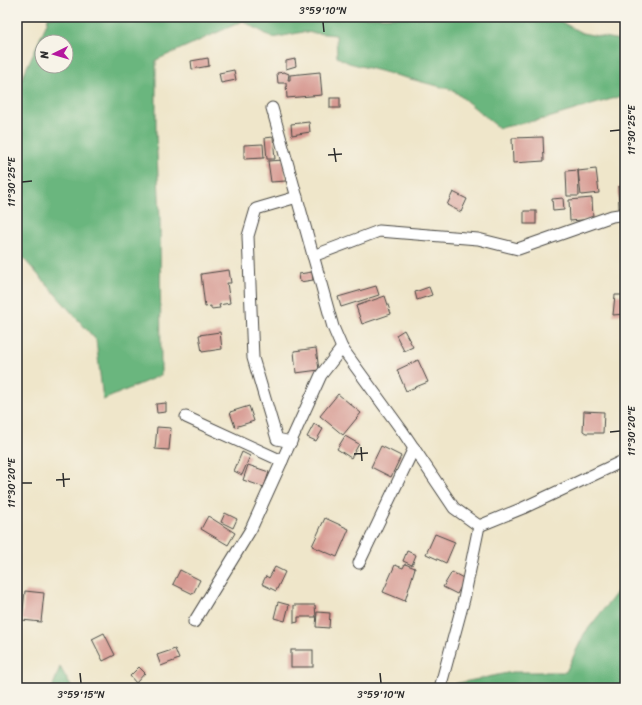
<svg xmlns="http://www.w3.org/2000/svg" width="642" height="705" font-family="Sriracha,sans-serif">
	<style>
		.forest { fill: #6bb67e; stroke: #4b7054; fill-rule: evenodd }
		.building { fill: #d79a92 }
		.lines { fill: none; stroke-linecap: round; stroke-linejoin: round }
		.minor-casing { stroke: #484743; stroke-width: 13 }
		.minor { stroke: #fff; stroke-width: 11 }
		.ticks { fill: none; stroke: #2b2b2b; stroke-width: 1.5 }
		.neatline { fill: none; stroke: #2b2b2b; stroke-width: 1.5 }
		.ticks-label { font-size: 10px; text-anchor: middle; fill: #2b2b2b }
	</style>
	<rect width="100%" height="100%" fill="#f7f3e8"/>
	<filter id="ink" filterUnits="userSpaceOnUse"><feTurbulence type="fractalNoise" baseFrequency=".025" numOctaves="2"/><feDisplacementMap in="SourceGraphic" scale="8" xChannelSelector="R" yChannelSelector="G"/><feConvolveMatrix kernelMatrix="1 2 1 2 8 2 1 2 1" color-interpolation-filters="sRGB"/></filter>
	<filter id="wash" filterUnits="userSpaceOnUse"><feTurbulence type="fractalNoise" baseFrequency=".012" numOctaves="4" result="noise"/><feDisplacementMap in="SourceGraphic" scale="16" xChannelSelector="R" yChannelSelector="G"/><feGaussianBlur stdDeviation="0.9" result="paint"/><feColorMatrix in="noise" values="0 0 0 0 0 0 0 0 0 0 0 0 0 0 0 0 0 1.4 0 .05"/><feComposite in="paint" operator="in"/></filter>
	<g filter="url(#wash)">
		<rect width="100%" height="100%" fill="#efe6ca"/>
		<g class="forest">
			<path d="M48,17H552L582,33L625,41V95L548,118L499,128L453,90L349,63L337,57L336,35L303,32L273,38L243,21L156,60V133L160,217L161,375L103,400L96,340L17,251V89L47,23ZM42,42H66V66H42Z"/>
			<polygon points="625,579 625,688 459,688 454,684 512,672 566,672 584,634 615,595"/>
			<polygon points="60,667 72,688 52,688"/>
		</g>
		<g id="blocks">
			<g class="building">
				<polygon points="208,58 209,66 192,69 191,61"/>
				<polygon points="295,59 296,66 286,69 286,61"/>
				<polygon points="234,70 236,80 221,83 219,73"/>
				<polygon points="284,72 289,74 288,80 290,80 290,75 320,72 322,95 287,98 286,83 278,83 277,73"/>
				<rect x="330" y="98" width="10" height="10"/>
				<polygon points="309,122 310,132 292,135 291,124"/>
				<polygon points="273,137 275,159 267,159 265,138"/>
				<polygon points="543,137 544,161 513,163 512,138"/>
				<polygon points="263,144 264,158 244,159 244,145"/>
				<polygon points="284,160 286,181 271,182 268,161"/>
				<polygon points="596,169 599,193 581,195 578,171"/>
				<polygon points="578,170 579,196 567,196 566,171"/>
				<polygon points="625,186 625,208 619,208 618,187"/>
				<polygon points="453,192 467,199 461,212 447,205"/>
				<polygon points="563,198 564,210 553,211 552,199"/>
				<polygon points="592,198 593,219 570,221 569,200"/>
				<rect x="524" y="211" width="12" height="13"/>
				<polygon points="229,270 231,283 227,283 230,303 219,305 220,308 211,309 211,306 205,307 201,274"/>
				<polygon points="312,272 313,280 300,282 299,274"/>
				<polygon points="376,286 379,295 341,307 338,297"/>
				<polygon points="429,287 432,295 417,300 415,292"/>
				<polygon points="615,295 625,295 625,314 613,315"/>
				<polygon points="385,296 391,314 362,324 356,306"/>
				<polygon points="404,330 413,347 404,351 396,335"/>
				<polygon points="220,332 222,349 202,352 199,335"/>
				<polygon points="316,348 319,370 296,373 294,351"/>
				<polygon points="418,360 428,382 406,391 397,370"/>
				<polygon points="338,394 361,413 343,435 320,416"/>
				<polygon points="166,403 166,412 157,413 156,404"/>
				<polygon points="249,406 254,421 235,427 230,412"/>
				<polygon points="584,411 604,412 603,433 586,433 583,431"/>
				<polygon points="314,424 323,429 316,441 307,437"/>
				<polygon points="157,427 171,428 169,450 155,449"/>
				<polygon points="345,436 359,444 351,458 337,449"/>
				<polygon points="381,446 401,456 391,477 371,467"/>
				<polygon points="242,452 250,456 242,475 234,471"/>
				<polygon points="248,465 269,472 264,487 243,480"/>
				<polygon points="225,513 237,519 233,528 221,522"/>
				<polygon points="208,516 235,533 228,545 201,529"/>
				<polygon points="325,518 349,529 337,557 312,546"/>
				<polygon points="435,534 455,542 446,563 426,554"/>
				<polygon points="407,551 416,555 412,565 403,561"/>
				<polygon points="405,564 415,568 405,601 383,592 395,565 403,568"/>
				<polygon points="275,567 285,572 276,591 262,584 266,576 269,578"/>
				<polygon points="180,570 200,580 193,594 173,584"/>
				<polygon points="452,572 465,579 457,594 443,587"/>
				<polygon points="25,591 44,593 41,622 22,620"/>
				<polygon points="278,602 289,605 285,621 274,618"/>
				<polygon points="294,605 315,605 316,617 298,617 298,622 294,623"/>
				<polygon points="317,612 330,613 329,628 316,627"/>
				<polygon points="104,633 115,655 103,661 92,639"/>
				<polygon points="175,649 179,659 161,666 157,655"/>
				<rect x="291" y="650" width="22" height="17"/>
				<polygon points="139,667 145,673 136,683 130,676"/>
			</g>
		</g>
	</g>
	<g filter="url(#ink)">
		<use href="#blocks" fill-opacity="0" stroke="#484743" stroke-width="1"/>
		<g class="lines">
			<defs>
				<g id="minor">
					<polyline points="272,108 333,327 342,348 403,432 454,508 479,526 523,508 625,460"/>
					<polyline points="313,256 379,231 478,239 518,249 612,216 625,214"/>
					<polyline points="186,417 282,461"/>
					<polyline points="291,442 277,439 253,358 248,236 256,209 297,197"/>
					<polyline points="359,563 414,448"/>
					<polyline points="194,622 251,529 321,375 342,348"/>
					<polyline points="440,688 464,599 479,526"/>
				</g>
			</defs>
			<use href="#minor" class="minor-casing"/>
			<use href="#minor" class="minor"/>
		</g>
	</g>
	<path class="ticks" d="M323,22L324,32M610,131L620,130M334,148L336,162M328,155L342,154M22,182L32,181M610,432L620,431M361,447L362,461M354,454L368,453M63,473L64,487M56,480L70,479M22,483H32M80,673L81,683M380,673L381,683"/>
	<rect width="642" height="705" fill="none" stroke="#f7f3e8" stroke-width="44"/>
	<g transform="translate(54 54) rotate(265)"><circle r="19" fill="#f7f3e8" stroke="#a5a39c"/>
	<path d="M0-3L7 15L0 10L-7 15Z" fill="#b5179e"/>
	<text y="-6" font-size="11" font-weight="bold" text-anchor="middle" fill="#2b2b2b">N</text>
	</g>
	<rect x="22" y="22" width="598" height="661" class="neatline"/>
	<g class="ticks-label">
		<text x="323" y="14">3°59'10"N</text>
		<text transform="translate(631 130) rotate(-90)" y="4">11°30'25"E</text>
		<text transform="translate(11 182) rotate(-90)" y="4">11°30'25"E</text>
		<text transform="translate(631 431) rotate(-90)" y="4">11°30'20"E</text>
		<text transform="translate(11 483) rotate(-90)" y="4">11°30'20"E</text>
		<text x="81" y="698">3°59'15"N</text>
		<text x="381" y="698">3°59'10"N</text>
	</g>
</svg>
